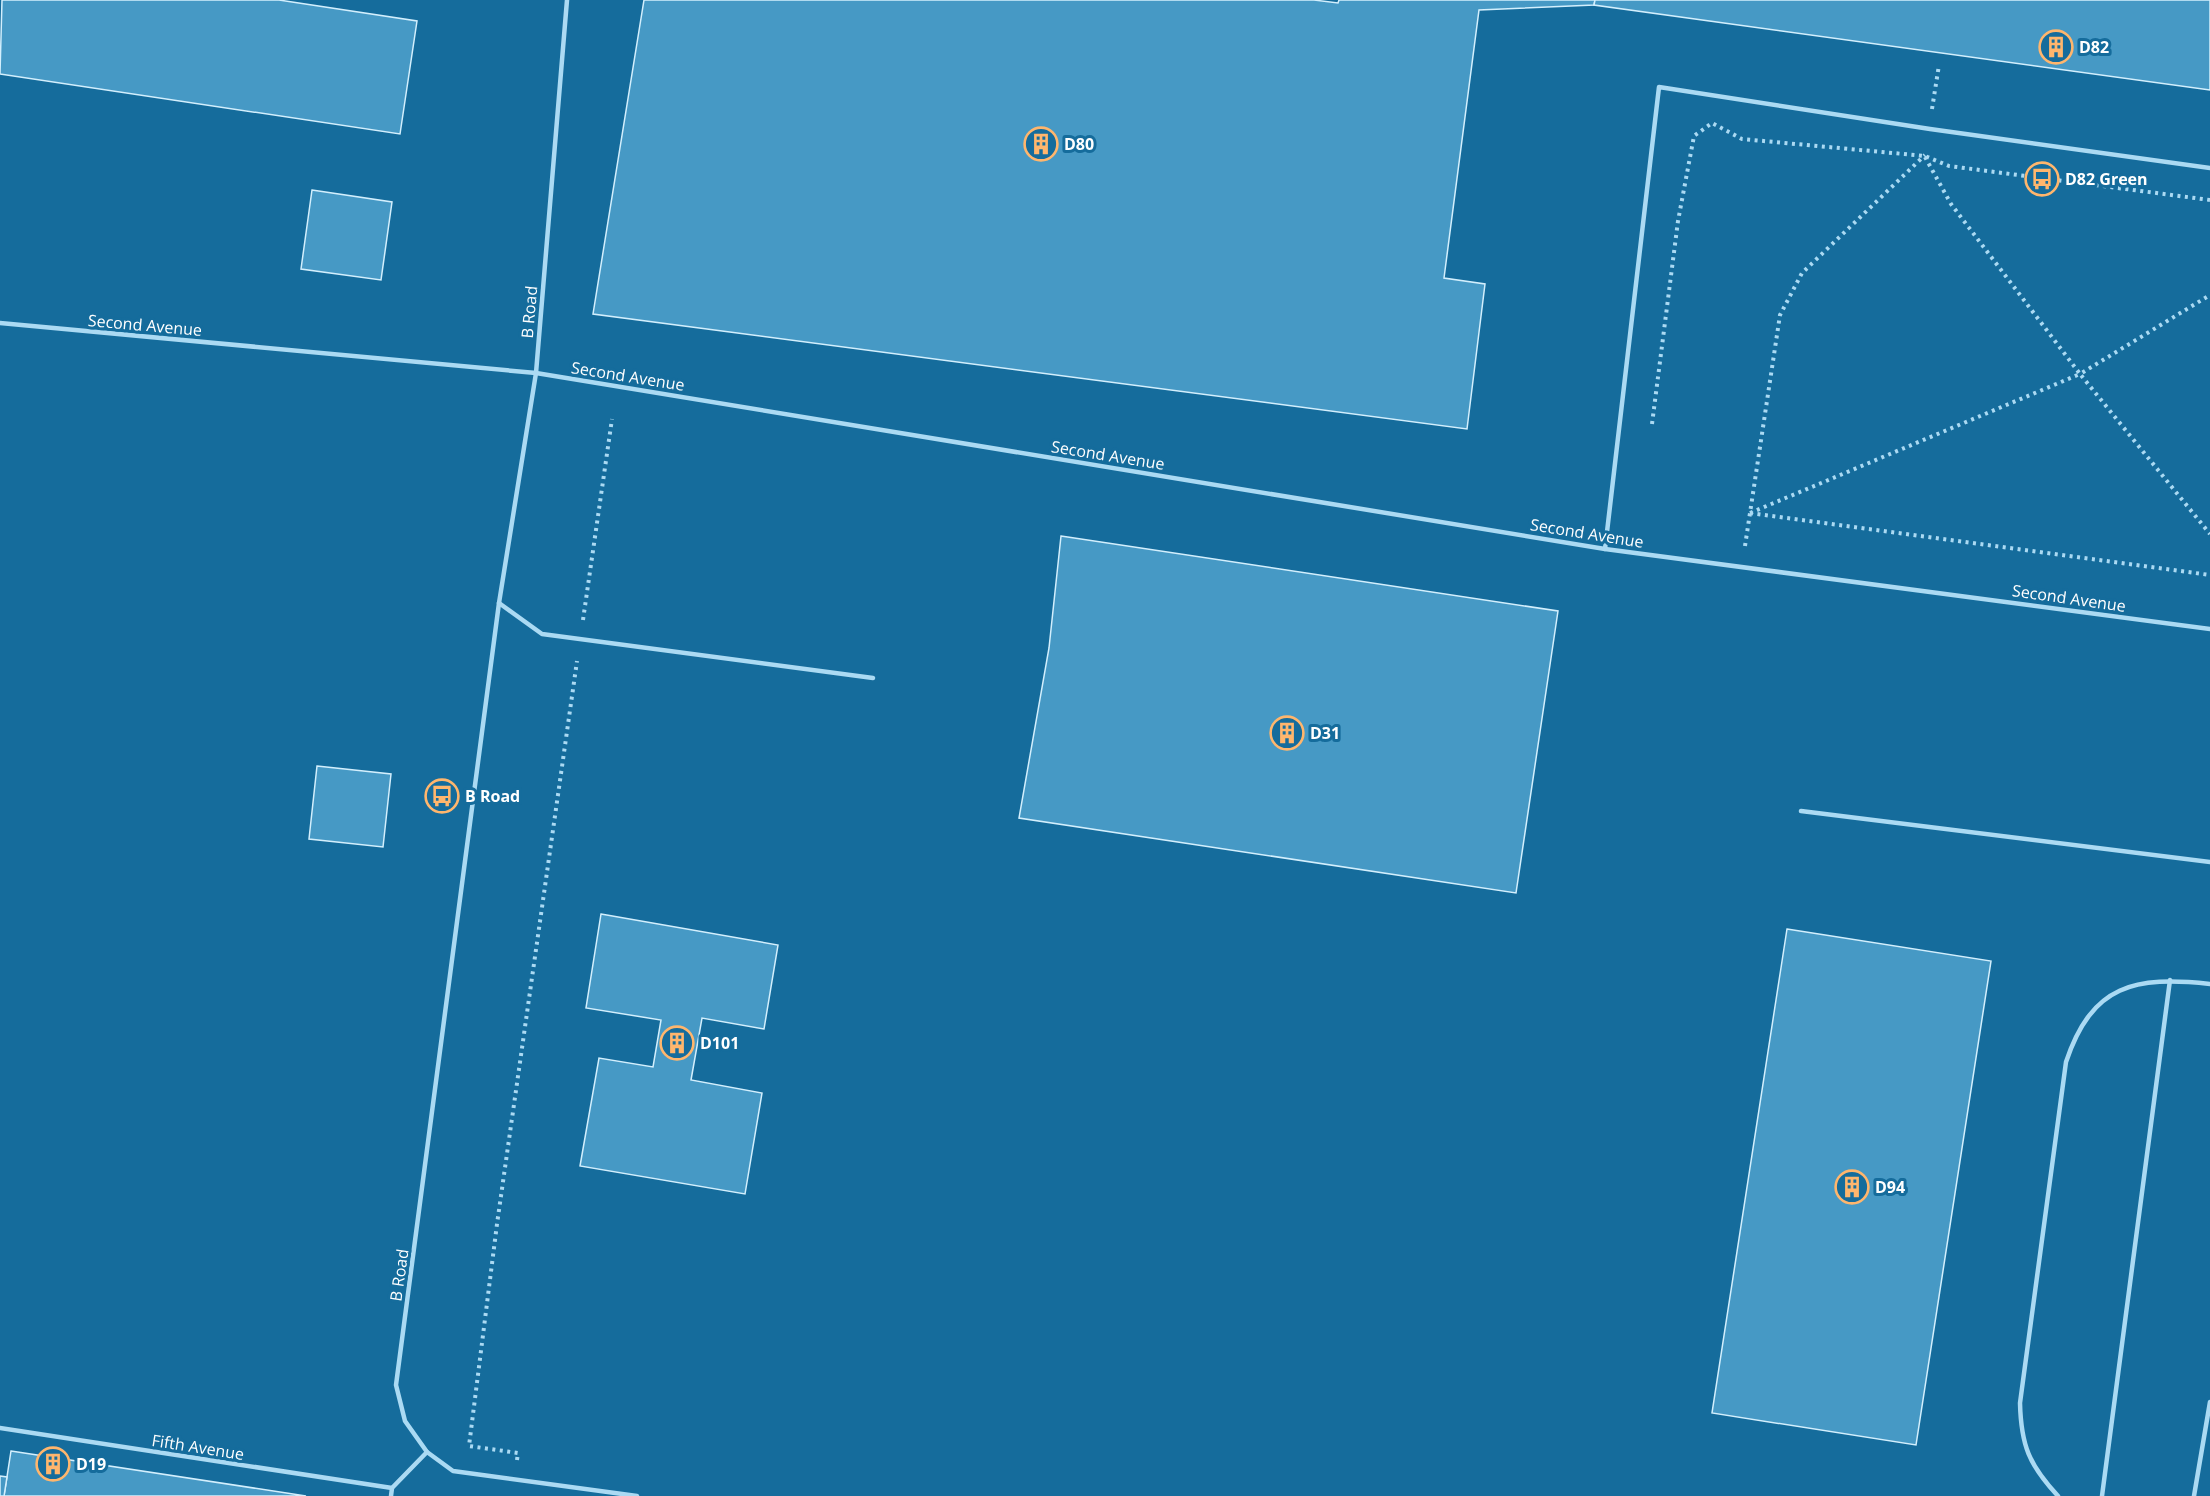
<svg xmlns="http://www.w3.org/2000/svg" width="2210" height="1496" font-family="'Open Sans',sans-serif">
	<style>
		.building { fill: #4699c5; stroke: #d3effd; stroke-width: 1.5 }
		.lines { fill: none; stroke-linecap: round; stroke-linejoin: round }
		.path { stroke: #abdaf3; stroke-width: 4; stroke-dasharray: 3 4.5; stroke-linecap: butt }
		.lane { stroke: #abdaf3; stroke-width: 4.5 }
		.labels { text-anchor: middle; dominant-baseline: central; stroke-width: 6; stroke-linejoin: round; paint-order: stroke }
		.poi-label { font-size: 16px; font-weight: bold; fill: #fff; stroke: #156c9c; text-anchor: start }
		.street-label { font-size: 16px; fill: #fff; stroke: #156c9c }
	</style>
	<rect width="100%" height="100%" fill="#156c9c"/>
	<g class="building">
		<polygon points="2,0 279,0 417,21 400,134 0,74"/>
		<polygon points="644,0 1314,0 1338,3 1339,0 1595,0 1594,5 1479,10 1444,278 1485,284 1467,429 593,314"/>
		<polygon points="1595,0 2210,0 2210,90 1594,5"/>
		<polygon points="312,190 392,202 381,280 301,269"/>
		<polygon points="1061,536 1558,611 1516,893 1019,818 1049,648"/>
		<polygon points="317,766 391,774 383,847 309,839"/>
		<polygon points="601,914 778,945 764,1029 702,1018 691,1080 762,1093 745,1194 580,1166 599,1058 653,1067 661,1020 586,1008"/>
		<polygon points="1787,929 1991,961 1916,1445 1712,1413"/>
		<polygon points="11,1451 306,1496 4,1496"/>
		<polygon points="0,1476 7,1477 4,1496 0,1496"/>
	</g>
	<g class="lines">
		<g class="path">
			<polyline points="1932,109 1939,65"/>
			<polyline points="1925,157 1951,204 2080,374 2210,295"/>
			<polyline points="1652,424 1678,221 1694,136 1712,123 1742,139 1925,156 1949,166 2210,200"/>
			<polyline points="1750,513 2080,374 2210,534"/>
			<polyline points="1750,513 2210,575"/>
			<polyline points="1745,546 1780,315 1802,273 1925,155"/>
			<polyline points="583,620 612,419"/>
			<polyline points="517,1460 518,1453 469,1446 497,1224 577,661"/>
		</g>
		<g class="lane">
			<polyline points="567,0 536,373 499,603 396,1385 405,1421 427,1452 453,1471 637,1496"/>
			<polyline points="0,323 536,373 1605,549 2210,629"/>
			<polyline points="1605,549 1659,87 1930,129 2210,168"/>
			<polyline points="499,603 542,634 873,678"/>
			<polyline points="1801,811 2210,862"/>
			<polyline points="0,1428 392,1488"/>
			<polyline points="391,1496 392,1488 427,1452"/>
			<path d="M2058,1496C2029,1465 2021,1445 2020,1403L2066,1062C2092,984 2135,976 2210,984"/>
			<polyline points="2102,1496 2170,980"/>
			<polyline points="2194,1496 2210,1402"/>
		</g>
	</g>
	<defs>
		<symbol id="building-ring" viewBox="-11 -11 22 22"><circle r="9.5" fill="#156c9c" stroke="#ffb66d" stroke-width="1.5"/><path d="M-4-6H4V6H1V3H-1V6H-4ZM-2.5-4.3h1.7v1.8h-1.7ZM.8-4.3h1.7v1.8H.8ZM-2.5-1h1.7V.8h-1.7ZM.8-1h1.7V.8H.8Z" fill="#ffb66d"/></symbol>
		<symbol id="bus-ring" viewBox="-11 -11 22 22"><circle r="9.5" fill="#156c9c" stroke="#ffb66d" stroke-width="1.5"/><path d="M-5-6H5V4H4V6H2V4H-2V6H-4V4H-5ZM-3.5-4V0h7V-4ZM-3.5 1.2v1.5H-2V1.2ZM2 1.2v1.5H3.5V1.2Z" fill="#ffb66d"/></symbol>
	</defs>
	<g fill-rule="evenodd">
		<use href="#building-ring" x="2037" y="28" width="38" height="38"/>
		<use href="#building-ring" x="1022" y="125" width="38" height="38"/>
		<use href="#bus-ring" x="2023" y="160" width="38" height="38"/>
		<use href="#building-ring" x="1268" y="714" width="38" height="38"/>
		<use href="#bus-ring" x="423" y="777" width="38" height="38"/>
		<use href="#building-ring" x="658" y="1024" width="38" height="38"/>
		<use href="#building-ring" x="1833" y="1168" width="38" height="38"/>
		<use href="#building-ring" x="34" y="1445" width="38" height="38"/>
	</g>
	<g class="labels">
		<g class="poi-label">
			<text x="2079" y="47">D82</text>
			<text x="1064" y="144">D80</text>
			<text x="2065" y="179">D82 Green</text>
			<text x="1310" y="733">D31</text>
			<text x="465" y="796">B Road</text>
			<text x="700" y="1043">D101</text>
			<text x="1875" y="1187">D94</text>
			<text x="76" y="1464">D19</text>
		</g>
		<g class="street-label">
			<text transform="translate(529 312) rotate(-85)">B Road</text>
			<text transform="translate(145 325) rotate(5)">Second Avenue</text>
			<text transform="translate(628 376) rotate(9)">Second Avenue</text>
			<text transform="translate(1108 455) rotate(9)">Second Avenue</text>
			<text transform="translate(1587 533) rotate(9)">Second Avenue</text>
			<text transform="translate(2069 598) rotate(8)">Second Avenue</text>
			<text transform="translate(399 1275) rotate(-82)">B Road</text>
			<text transform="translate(198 1447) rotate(9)">Fifth Avenue</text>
		</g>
	</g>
</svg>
